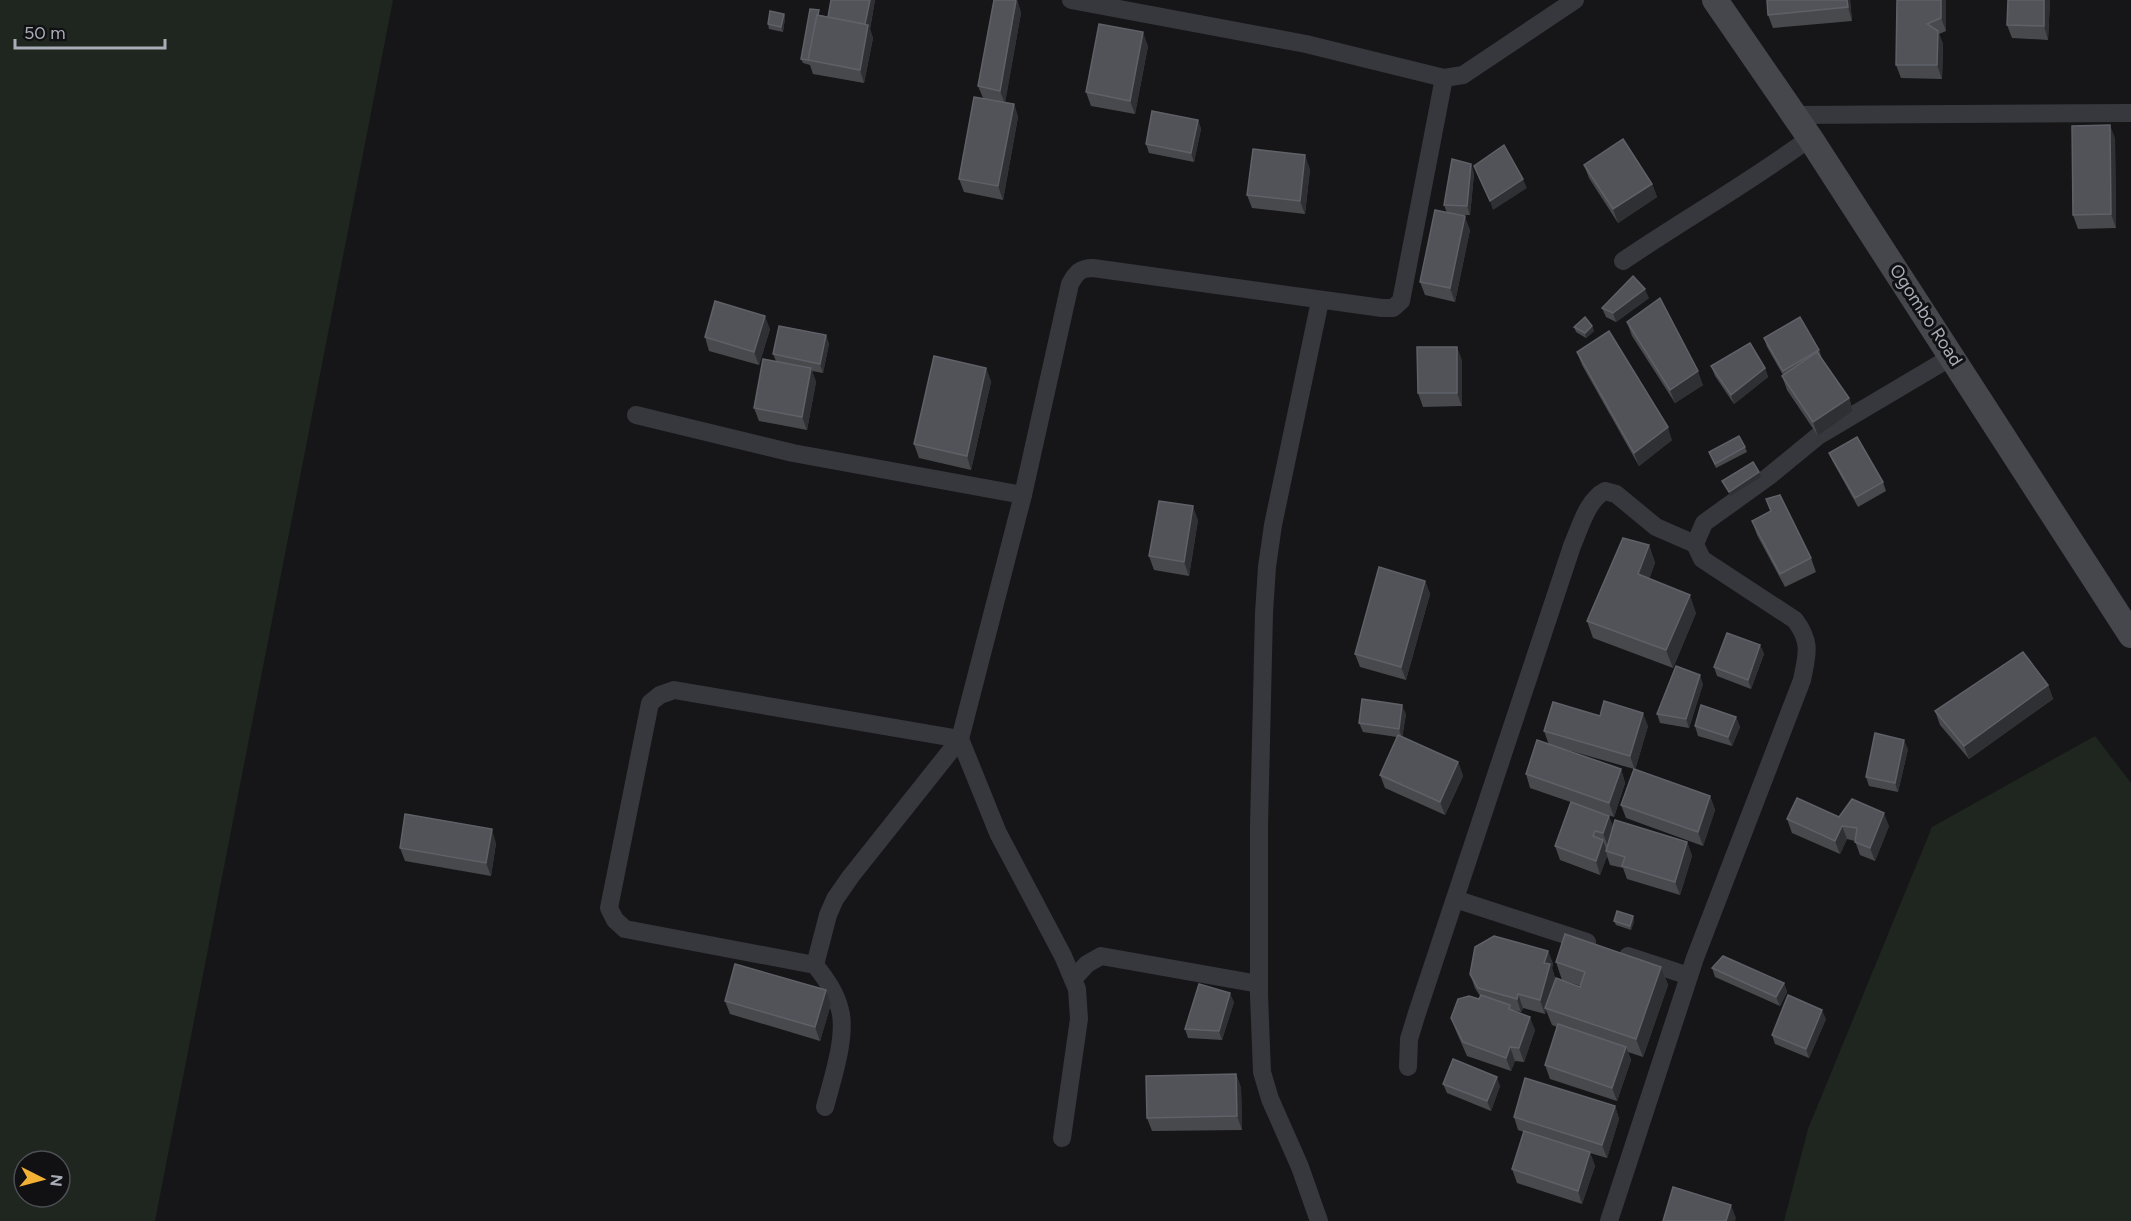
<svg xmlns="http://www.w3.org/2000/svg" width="2131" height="1221" font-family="Figtree,sans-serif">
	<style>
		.green { fill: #1e261f; fill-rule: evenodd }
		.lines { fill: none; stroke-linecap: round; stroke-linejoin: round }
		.street { stroke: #37383d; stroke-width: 18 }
		.secondary { stroke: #45474d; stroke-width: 26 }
		.wall { fill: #47494d }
		.shaded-wall { fill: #2f3033 }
		.building { fill: #525359; stroke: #5f6168; stroke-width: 1.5 }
		.labels { text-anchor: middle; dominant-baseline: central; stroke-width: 6; stroke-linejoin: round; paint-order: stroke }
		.street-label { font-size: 18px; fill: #a8adb8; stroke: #111113 }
	</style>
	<rect width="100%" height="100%" fill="#161618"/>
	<g class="green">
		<path d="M0,0H393L155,1221H0ZM24,1161H60V1197H24Z"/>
		<polygon points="2095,736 2131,783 2131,1221 1784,1221 1808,1129 1932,827"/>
	</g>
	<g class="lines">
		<g class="street">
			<polyline points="1071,0 1306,44 1444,78 1463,75 1575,0"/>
			<polyline points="1794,115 2131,113"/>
			<path d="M1623,261C1685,219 1750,182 1810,138"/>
			<polyline points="636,415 793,453 1023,495"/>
			<polyline points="960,739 998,833 1063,956 1077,989 1079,1019 1062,1138"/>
			<polyline points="1455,899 1587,942"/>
			<polyline points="1628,956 1689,976"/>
			<path d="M815,965L828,915L835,899L851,876L960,739L1023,495L1070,284C1076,273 1080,268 1093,268L1382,308H1393L1401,301L1444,78"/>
			<polyline points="1073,979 1087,964 1101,956 1259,984"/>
			<path d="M1408,1067L1409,1039L1417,1013L1572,546C1580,528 1587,500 1605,491L1616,494L1656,527L1695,544"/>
			<path d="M825,1107C832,1080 847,1036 840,1010C836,993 826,979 815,965L625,929L615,920L609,908L650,703L660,695L674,690L960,739"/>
			<polyline points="1319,1221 1300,1167 1270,1099 1262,1072 1259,995 1259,826 1264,613 1267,567 1273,525 1320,301"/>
			<path d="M1609,1221L1695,958L1802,680C1807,654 1812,643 1795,620L1702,559L1695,544L1704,523L1768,477L1818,436L1953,356"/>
		</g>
		<polyline class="secondary" points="1715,0 1810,138 2131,635"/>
	</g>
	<g class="wall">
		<polygon points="831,0 875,0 870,29 873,38 864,83 813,74 810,65 803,63 801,59 821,15 828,17"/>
		<polygon points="1017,0 1021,13 1005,102 1014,104 1018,117 1003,200 964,192 959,179 983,98 978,86"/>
		<polygon points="1850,0 1852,21 1773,28 1768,15"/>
		<polygon points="1897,0 1946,0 1946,31 1939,34 1943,44 1942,79 1901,78 1896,65"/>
		<polygon points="2008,0 2050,0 2048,40 2012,38 2007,25"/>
		<polygon points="784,14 785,18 783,32 769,29 768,24"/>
		<polygon points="1148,46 1135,114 1091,106 1086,92"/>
		<polygon points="1198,120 1201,129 1194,162 1149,153 1146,144"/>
		<polygon points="2115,138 2116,228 2078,229 2073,215"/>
		<polygon points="1471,164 1474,174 1470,215 1456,215 1470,230 1455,302 1425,295 1420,282 1447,213 1444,205"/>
		<polygon points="1584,165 1652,184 1657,197 1618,223 1589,178"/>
		<polygon points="1310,169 1305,214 1252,208 1247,195"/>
		<polygon points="1649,298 1616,322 1606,317 1602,308"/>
		<polygon points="1627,322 1703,385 1675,403 1632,336"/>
		<polygon points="1592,326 1594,331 1586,338 1576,332 1574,327"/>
		<polygon points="770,329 759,365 709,351 705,337"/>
		<polygon points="826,335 829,344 823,373 812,371 816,382 807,430 759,421 754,408 776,361 773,354"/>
		<polygon points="1764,338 1819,350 1822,359 1849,398 1853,411 1818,436 1787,390 1782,376 1783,375 1767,347"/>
		<polygon points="1577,352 1672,440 1639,466 1582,365"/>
		<polygon points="1462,360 1462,406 1423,407 1418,393"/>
		<polygon points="1711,366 1765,368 1768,377 1734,404 1715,376"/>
		<polygon points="986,368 991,382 971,470 919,458 914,444"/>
		<polygon points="1745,447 1747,452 1716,468 1709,452"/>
		<polygon points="1829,453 1883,482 1886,491 1858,507 1833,462"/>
		<polygon points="1771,511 1811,558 1816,572 1785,587 1757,535 1752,521"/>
		<polygon points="1198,520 1189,576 1154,570 1149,556"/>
		<polygon points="1649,545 1655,563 1649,578 1696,613 1673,668 1593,638 1587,621"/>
		<polygon points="1425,581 1430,594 1406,680 1360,667 1355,654"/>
		<polygon points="1760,645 1764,654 1751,689 1717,676 1714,667"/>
		<polygon points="1703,684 1689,728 1660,723 1657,714"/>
		<polygon points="2048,685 2053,699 1969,759 1940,725 1935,711"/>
		<polygon points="1406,714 1402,738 1458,762 1463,776 1445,815 1385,788 1380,775 1397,737 1363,732 1359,723"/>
		<polygon points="1600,716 1648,726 1635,770 1710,796 1715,810 1703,846 1626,818 1621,805 1634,769 1550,745 1621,769 1625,783 1614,817 1530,788 1526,774 1549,745 1544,731"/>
		<polygon points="1736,717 1740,727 1732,746 1698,736 1695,726"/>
		<polygon points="1908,749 1898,792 1869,786 1866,777"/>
		<polygon points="1609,816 1613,827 1687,842 1692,856 1680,895 1627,879 1623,868 1610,865 1607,856 1600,875 1560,860 1555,846"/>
		<polygon points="1839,817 1889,826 1875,861 1860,855 1855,841 1847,839 1840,854 1792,833 1787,819"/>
		<polygon points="496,843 491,876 405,861 400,848"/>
		<polygon points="1633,916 1634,921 1631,930 1616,925 1614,921"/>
		<polygon points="1548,951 1553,964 1552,968 1555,978 1553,987 1581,986 1562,980 1556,962 1661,967 1668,985 1643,1057 1628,1052 1631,1060 1617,1101 1550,1079 1545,1065 1557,1027 1552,1025 1546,1010 1545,1014 1523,1008 1521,1012 1512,1010 1535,1030 1524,1062 1515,1061 1511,1071 1467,1056 1456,1031 1451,1018 1479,999 1480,996 1475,988 1470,974"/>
		<polygon points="1712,968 1784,983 1787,992 1780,1006 1715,977"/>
		<polygon points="826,990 831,1004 820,1041 730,1014 725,1001"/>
		<polygon points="1234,1002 1222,1040 1188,1038 1185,1029"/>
		<polygon points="1826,1019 1809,1058 1775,1044 1772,1035"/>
		<polygon points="1236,1074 1241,1088 1242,1130 1152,1131 1147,1118"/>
		<polygon points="1443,1084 1500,1086 1491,1111 1447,1093"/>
		<polygon points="1615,1106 1619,1119 1607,1158 1590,1153 1595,1166 1582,1204 1517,1183 1512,1169 1524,1132 1518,1130 1514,1117"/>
	</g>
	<g class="shaded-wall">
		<polygon points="870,0 875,0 870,29 873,38 864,83 860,70 865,24"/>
		<polygon points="1017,0 1021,13 1005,104 1000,91"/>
		<polygon points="1847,0 1850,0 1852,21 1848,7"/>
		<polygon points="1941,0 1946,0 1946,31 1941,18"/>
		<polygon points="2044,0 2050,0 2048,40 2044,26"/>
		<polygon points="784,14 785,18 783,32 781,27"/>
		<polygon points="1938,31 1943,44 1942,79 1937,65"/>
		<polygon points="1143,32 1148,46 1135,114 1130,101"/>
		<polygon points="1014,104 1018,117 1003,200 998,186"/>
		<polygon points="1198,120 1201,129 1194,162 1191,153"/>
		<polygon points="2110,125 2115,138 2116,228 2111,214"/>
		<polygon points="1305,155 1310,169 1305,214 1300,201"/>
		<polygon points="1471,164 1474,174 1470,215 1467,206"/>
		<polygon points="1523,179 1527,188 1493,210 1490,201"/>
		<polygon points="1652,184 1657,197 1618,223 1613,209"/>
		<polygon points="1465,216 1470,230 1455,302 1450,288"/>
		<polygon points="1645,289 1649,298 1616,322 1613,313"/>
		<polygon points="765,316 770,329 759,365 754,352"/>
		<polygon points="1592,326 1594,331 1586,338 1585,333"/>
		<polygon points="826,335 829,344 823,373 820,364"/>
		<polygon points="1457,347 1462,360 1462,406 1457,393"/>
		<polygon points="811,368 816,382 807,430 802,417"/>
		<polygon points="986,368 991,382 971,470 967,456"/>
		<polygon points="1765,368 1768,377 1734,404 1731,395"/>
		<polygon points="1698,371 1703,385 1675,403 1670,390"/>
		<polygon points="1849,398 1853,411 1818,436 1813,422"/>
		<polygon points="1668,427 1672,440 1639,466 1634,453"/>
		<polygon points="1759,472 1761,477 1730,496 1729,492"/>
		<polygon points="1193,506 1198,520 1189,576 1184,562"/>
		<polygon points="1649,545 1655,563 1645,592 1638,574"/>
		<polygon points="1425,581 1430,594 1406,680 1401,667"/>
		<polygon points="1690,595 1696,613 1673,668 1666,650"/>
		<polygon points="1760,645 1764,654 1751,689 1748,680"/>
		<polygon points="1700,675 1703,684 1689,728 1686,719"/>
		<polygon points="2048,685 2053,699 1969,759 1964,746"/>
		<polygon points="1402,705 1406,714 1402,738 1399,729"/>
		<polygon points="1643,713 1648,726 1635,770 1630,756"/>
		<polygon points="1736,717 1740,727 1732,746 1728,737"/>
		<polygon points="1904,740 1908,749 1898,792 1895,783"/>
		<polygon points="1458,762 1463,776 1445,815 1440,802"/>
		<polygon points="1621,769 1625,783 1614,817 1609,803"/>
		<polygon points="1710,796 1715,810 1703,846 1698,832"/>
		<polygon points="1884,813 1889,826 1875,861 1870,848"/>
		<polygon points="1609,816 1614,830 1608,847 1603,833"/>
		<polygon points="1842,826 1847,839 1840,854 1835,841"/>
		<polygon points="492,829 496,843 491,876 486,863"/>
		<polygon points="1603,840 1607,852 1606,851 1607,856 1600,875 1596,861"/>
		<polygon points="1687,842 1692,856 1680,895 1675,882"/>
		<polygon points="1633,916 1634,921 1631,930 1630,926"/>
		<polygon points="1548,951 1553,964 1552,968 1555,978 1547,1008 1545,1008 1546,1010 1545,1014 1540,1000 1544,963"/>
		<polygon points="1661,967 1668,985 1643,1057 1636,1039"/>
		<polygon points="1784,983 1787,992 1780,1006 1776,997"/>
		<polygon points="826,990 831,1004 820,1041 815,1027"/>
		<polygon points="1230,993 1234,1002 1222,1040 1219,1031"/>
		<polygon points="1518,994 1523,1008 1521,1012 1517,999"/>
		<polygon points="1822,1010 1826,1019 1809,1058 1806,1049"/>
		<polygon points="1530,1017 1535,1030 1524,1062 1519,1048"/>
		<polygon points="1510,1047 1515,1061 1511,1071 1506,1058"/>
		<polygon points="1626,1047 1631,1060 1617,1101 1612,1088"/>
		<polygon points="1236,1074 1241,1088 1242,1130 1237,1116"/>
		<polygon points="1497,1077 1500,1086 1491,1111 1487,1101"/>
		<polygon points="1615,1106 1619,1119 1607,1158 1602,1145"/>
		<polygon points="1590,1152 1595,1166 1582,1204 1578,1191"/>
		<polygon points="1731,1205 1736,1218 1735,1221 1726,1221"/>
	</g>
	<g class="building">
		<polygon points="831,0 870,0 865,24 828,17"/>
		<polygon points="994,0 1016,0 1000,91 978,86"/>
		<polygon points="1767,0 1847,0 1848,7 1768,15"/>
		<polygon points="1897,0 1941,0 1941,18 1927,24 1938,31 1937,65 1896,65"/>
		<polygon points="2008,0 2044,0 2044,26 2007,25"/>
		<polygon points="810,9 819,10 818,15 817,15 809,60 801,59"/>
		<polygon points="770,11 784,14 781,27 768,24"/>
		<polygon points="817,15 868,25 860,70 808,60"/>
		<polygon points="1099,24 1143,32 1130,101 1086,92"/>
		<polygon points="974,97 1014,104 998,186 959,179"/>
		<polygon points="1152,111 1198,120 1191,153 1146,144"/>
		<polygon points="2110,125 2111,214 2073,215 2072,126"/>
		<polygon points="1623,139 1652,184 1613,209 1584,165"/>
		<polygon points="1504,145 1523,179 1490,201 1474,166"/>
		<polygon points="1253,149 1305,155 1300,201 1247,195"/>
		<polygon points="1452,159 1471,164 1467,206 1444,205"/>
		<polygon points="1435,210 1465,216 1450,288 1420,282"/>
		<polygon points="1633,276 1645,289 1613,313 1602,308"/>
		<polygon points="1660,298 1698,371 1670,390 1627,322"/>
		<polygon points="715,301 765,316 754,352 705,337"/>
		<polygon points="1585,317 1592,326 1585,333 1574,327"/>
		<polygon points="1800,317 1819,350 1783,371 1764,338"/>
		<polygon points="779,326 826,335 820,364 773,354"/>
		<polygon points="1609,331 1668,427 1634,453 1577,352"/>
		<polygon points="1750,343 1765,368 1731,395 1711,366"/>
		<polygon points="1417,347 1457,347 1457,393 1418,393"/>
		<polygon points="1817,352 1849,398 1813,422 1782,376"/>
		<polygon points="934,356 986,368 967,456 914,444"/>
		<polygon points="763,359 811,368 802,417 754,408"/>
		<polygon points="1739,436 1745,447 1715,464 1709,452"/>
		<polygon points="1857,437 1883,482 1855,498 1829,453"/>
		<polygon points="1753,462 1759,472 1729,492 1722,481"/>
		<polygon points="1780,495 1811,558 1780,574 1752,521 1771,511 1766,499"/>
		<polygon points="1159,501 1193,506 1184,562 1149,556"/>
		<polygon points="1623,538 1649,545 1638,574 1690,595 1666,650 1587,621"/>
		<polygon points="1379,567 1425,581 1401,667 1355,654"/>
		<polygon points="1727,633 1760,645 1748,680 1714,667"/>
		<polygon points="2023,652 2048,685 1964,746 1935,711"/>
		<polygon points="1676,666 1700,675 1686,719 1657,714"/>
		<polygon points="1362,699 1402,705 1399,729 1359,723"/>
		<polygon points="1604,701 1643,713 1630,756 1544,731 1553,702 1600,716"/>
		<polygon points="1701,705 1736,717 1728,737 1695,726"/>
		<polygon points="1875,733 1904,740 1895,783 1866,777"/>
		<polygon points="1398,735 1458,762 1440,802 1380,775"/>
		<polygon points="1537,740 1621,769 1609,803 1526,774"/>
		<polygon points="1634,769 1710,796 1698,832 1621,805"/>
		<polygon points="1797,798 1839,817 1852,799 1884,813 1870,848 1855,842 1857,828 1842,826 1835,841 1787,819"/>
		<polygon points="1571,802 1609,816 1603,833 1595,831 1593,836 1603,840 1596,861 1555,846"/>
		<polygon points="405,814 492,829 486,863 400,848"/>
		<polygon points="1615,820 1687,842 1675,882 1622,866 1625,857 1606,851"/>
		<polygon points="1617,911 1633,916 1630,926 1614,921"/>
		<polygon points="1565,934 1661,967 1636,1039 1545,1008 1556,978 1580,987 1585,972 1556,962"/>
		<polygon points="1494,936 1548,951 1544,963 1550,964 1540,1000 1518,994 1517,999 1478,988 1470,974 1475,947"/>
		<polygon points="1723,956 1784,983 1776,997 1712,968"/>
		<polygon points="735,964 826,990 815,1027 725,1001"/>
		<polygon points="1199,984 1230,993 1219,1031 1185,1029"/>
		<polygon points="1481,995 1510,1005 1509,1009 1530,1017 1519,1048 1510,1047 1506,1058 1463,1042 1451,1018 1458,999 1469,996 1479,999"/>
		<polygon points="1788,995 1822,1010 1806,1049 1772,1035"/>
		<polygon points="1558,1024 1626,1047 1612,1088 1545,1065"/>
		<polygon points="1453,1059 1497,1077 1487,1101 1443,1084"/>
		<polygon points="1236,1074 1237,1116 1147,1118 1146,1076"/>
		<polygon points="1525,1078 1615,1106 1602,1145 1514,1117"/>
		<polygon points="1524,1131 1590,1152 1578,1191 1512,1169"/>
		<polygon points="1673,1187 1731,1205 1726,1221 1663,1221"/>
	</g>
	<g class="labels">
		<g class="street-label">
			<text transform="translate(1926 315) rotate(57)">Ogombo Road</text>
		</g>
	</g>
	<g transform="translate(42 1179) rotate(96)"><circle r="28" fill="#111113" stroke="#4d4f55" stroke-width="1.5"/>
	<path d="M0-4.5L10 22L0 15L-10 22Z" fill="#f2b134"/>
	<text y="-9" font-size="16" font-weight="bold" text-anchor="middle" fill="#a8adb8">N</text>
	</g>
	<path d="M15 39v9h150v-9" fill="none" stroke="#a8adb8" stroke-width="3"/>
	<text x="24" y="39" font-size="18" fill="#a8adb8" stroke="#111113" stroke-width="4.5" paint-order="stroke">50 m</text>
</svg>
